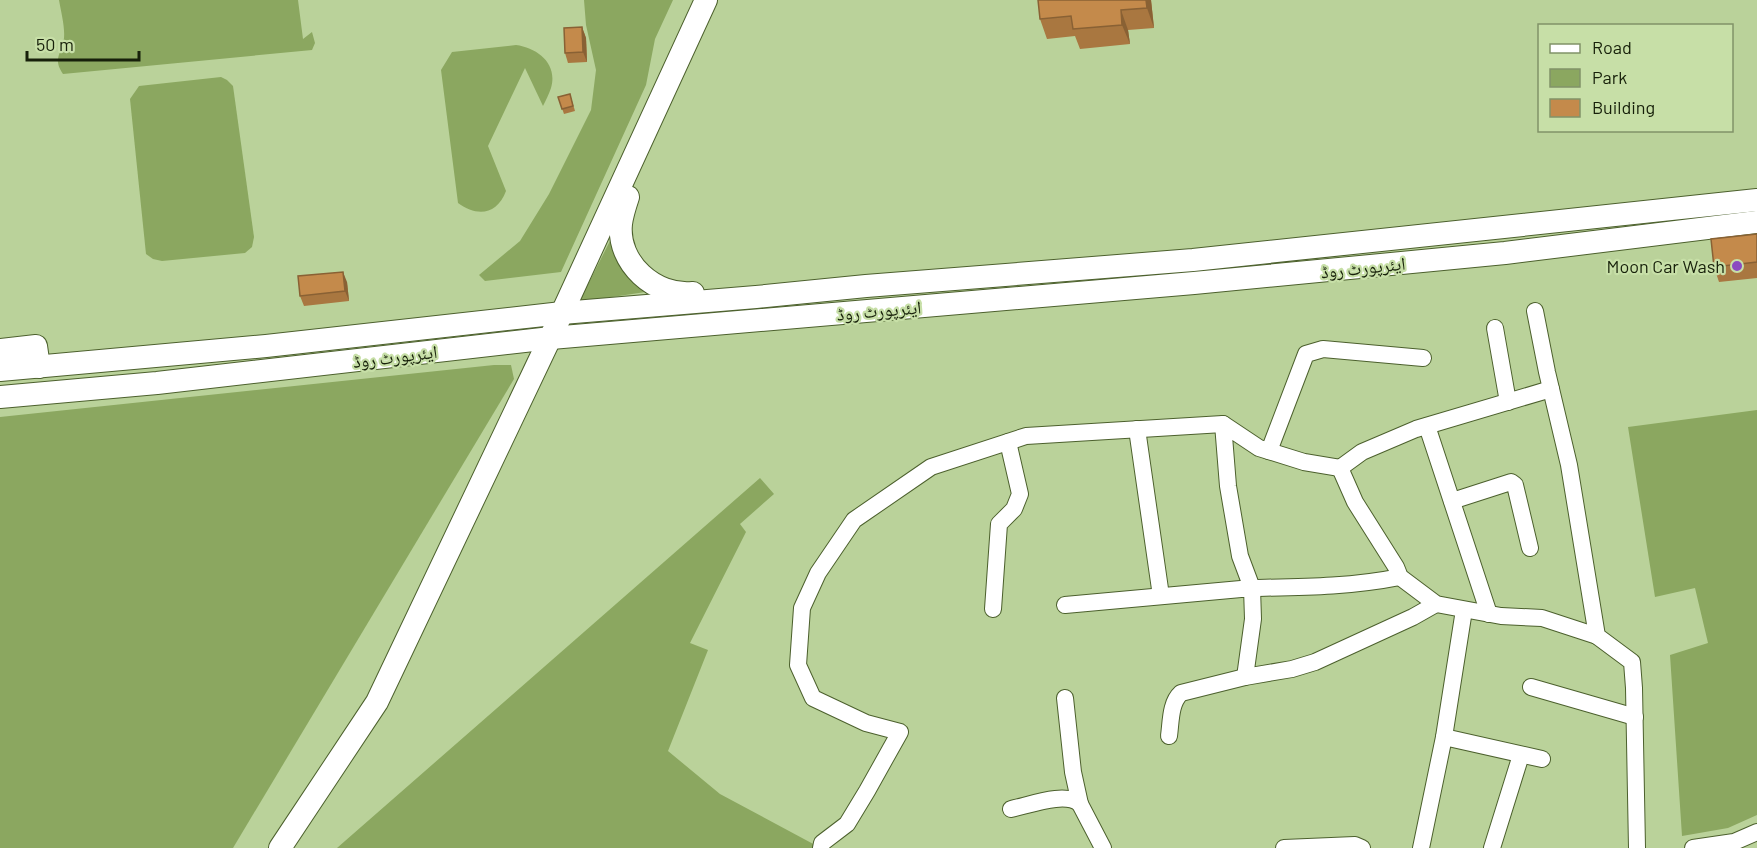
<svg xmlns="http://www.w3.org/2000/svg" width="1757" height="848" font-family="Barlow,'Noto Naskh Arabic',sans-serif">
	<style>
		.green { fill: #8ba760 }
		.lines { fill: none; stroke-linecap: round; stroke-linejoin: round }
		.minor-casing { stroke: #4c602d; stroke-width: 18 }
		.secondary-casing { stroke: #4c602d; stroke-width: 24 }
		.minor { stroke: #fff; stroke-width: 16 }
		.secondary { stroke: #fff; stroke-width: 22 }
		.wall { fill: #a97740 }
		.shaded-wall { fill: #896134 }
		.building { fill: #c48a4b; stroke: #896134; stroke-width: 1.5 }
		.poi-dot { fill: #8b4bc0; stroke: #c7dfa7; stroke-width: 2 }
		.labels { text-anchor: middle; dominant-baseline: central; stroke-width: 4.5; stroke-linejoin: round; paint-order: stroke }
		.poi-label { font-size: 18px; fill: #17200a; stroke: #c7dfa7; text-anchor: end }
		.street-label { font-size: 18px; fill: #17200a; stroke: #c7dfa7 }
	</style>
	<rect width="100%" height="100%" fill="#bad29a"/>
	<g class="green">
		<path d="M59,0H298L303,39L312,32L315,43L312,50L63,74C52,58 62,54 64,38C65,26 61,12 59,0Z"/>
		<polygon points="584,0 673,0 655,39 646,85 561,272 485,281 479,275 520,241 549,194 591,110 596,70 586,25"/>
		<path d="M516,45C538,48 558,64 551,88C549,94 546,100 543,106L525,68L488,146L506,191C497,215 477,217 458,203L441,70L452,52Z"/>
		<polygon points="221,77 227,80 233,86 254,237 252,247 245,253 162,261 153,259 146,254 130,99 139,86"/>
		<polygon points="613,235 652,291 579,302"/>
		<polygon points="494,365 511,365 514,379 233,848 0,848 0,417"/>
		<polygon points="1757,410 1757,815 1728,828 1682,836 1670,655 1708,643 1695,588 1655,597 1628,427"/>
		<polygon points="760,478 774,494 740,524 746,532 690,643 708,650 668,751 720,794 817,846 817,848 337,848"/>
	</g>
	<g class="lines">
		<defs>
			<g id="minor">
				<polyline points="1535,311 1547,372 1569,465 1597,636 1632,662 1634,688 1637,848"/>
				<polyline points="1495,328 1508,402"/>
				<polyline points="1551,389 1416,429 1362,452 1340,468 1355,502 1396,567 1400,577 1436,604 1501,616 1542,618 1597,636"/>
				<polyline points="1427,426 1489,614"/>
				<polyline points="1137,429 1161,596"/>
				<polyline points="1269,451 1306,354 1323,349 1423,358"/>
				<path d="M1340,468L1304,462L1259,448L1223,424L1228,486L1240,556L1252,588C1302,587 1350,587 1400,577"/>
				<polyline points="1452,501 1511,482 1515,485 1530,548"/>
				<polyline points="1065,605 1252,588 1253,619 1245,677 1292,669 1315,662 1413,617 1436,604"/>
				<polyline points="993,609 999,524 1014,509 1020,494 1008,442"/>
				<polyline points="1531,687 1635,717"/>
				<polyline points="1065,698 1073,772 1080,804"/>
				<path d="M1169,736C1171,722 1170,703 1181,693L1245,677"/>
				<polyline points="1444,737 1542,759"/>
				<path d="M1011,809C1030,805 1066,791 1080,804L1103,848"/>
				<polyline points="821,848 822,843 847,824 867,791 900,732 866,723 813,698 798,665 802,608 818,573 854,520 931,467 1026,436 1223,424"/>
				<polyline points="1284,848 1355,845 1362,848"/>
				<polyline points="1421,848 1444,737 1464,610"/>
				<polyline points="1492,848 1521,755"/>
				<polyline points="1693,848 1734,842 1757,832"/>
			</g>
			<g id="secondary">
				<path d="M628,197C625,206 622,215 621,224C617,263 655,297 693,293"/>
				<polyline points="0,350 36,346 39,367"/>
				<polyline points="0,370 266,346 562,313 756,297 866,286 1193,260 1757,200"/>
				<polyline points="0,397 157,383 551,338 1194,283 1505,253 1757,222"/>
				<polyline points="280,848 377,702 562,313 706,0"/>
			</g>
		</defs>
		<use href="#minor" class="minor-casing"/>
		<use href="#secondary" class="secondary-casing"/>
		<use href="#minor" class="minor"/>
		<use href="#secondary" class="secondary"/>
	</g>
	<g class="wall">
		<polygon points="1151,0 1154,28 1128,30 1130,44 1080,49 1075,36 1047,39 1040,19"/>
		<polygon points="582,27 586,38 587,62 568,63 565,53"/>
		<polygon points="570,94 575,111 564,114 558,97"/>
		<polygon points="1757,234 1757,278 1719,282 1714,267"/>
		<polygon points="347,282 349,301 304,306 300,296"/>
	</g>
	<g class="shaded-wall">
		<polygon points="1146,0 1151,0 1154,28 1147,8"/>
		<polygon points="1121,10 1128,30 1130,44 1122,25"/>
		<polygon points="582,27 586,38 587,62 583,52"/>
		<polygon points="343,272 347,282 349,301 345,291"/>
	</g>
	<g class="building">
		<polygon points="1038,0 1146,0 1147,8 1121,10 1122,25 1073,29 1071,16 1040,19"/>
		<polygon points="582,27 583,52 565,53 564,28"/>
		<polygon points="570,94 573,106 562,109 558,97"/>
		<polygon points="1757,234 1757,262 1714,267 1711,239"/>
		<polygon points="343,272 345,291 300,296 298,276"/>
	</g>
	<circle class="poi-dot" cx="1737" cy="266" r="6"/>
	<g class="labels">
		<g class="poi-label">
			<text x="1725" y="266">Moon Car Wash</text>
		</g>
		<g class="street-label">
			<text transform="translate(1363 267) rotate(-6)">ایئرپورٹ روڈ</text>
			<text transform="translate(879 310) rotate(-5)">ایئرپورٹ روڈ</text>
			<text transform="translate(395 356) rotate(-7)">ایئرپورٹ روڈ</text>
		</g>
	</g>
	<rect x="1538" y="24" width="195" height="108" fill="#c7dfa7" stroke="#819368" stroke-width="1.5"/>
	<rect x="1550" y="44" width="30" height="9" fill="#ffffff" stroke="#819368" stroke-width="1.5"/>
	<text x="1592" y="54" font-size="18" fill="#17200a">Road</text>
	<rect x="1550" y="69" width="30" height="18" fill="#8ba760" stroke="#819368" stroke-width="1.5"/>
	<text x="1592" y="84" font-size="18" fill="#17200a">Park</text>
	<rect x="1550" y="99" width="30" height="18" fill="#c48a4b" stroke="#819368" stroke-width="1.5"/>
	<text x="1592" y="114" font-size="18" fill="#17200a">Building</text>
	<path d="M27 51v9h112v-9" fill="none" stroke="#17200a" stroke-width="3"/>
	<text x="36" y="51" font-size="18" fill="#17200a" stroke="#c7dfa7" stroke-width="4.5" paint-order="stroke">50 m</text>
</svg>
